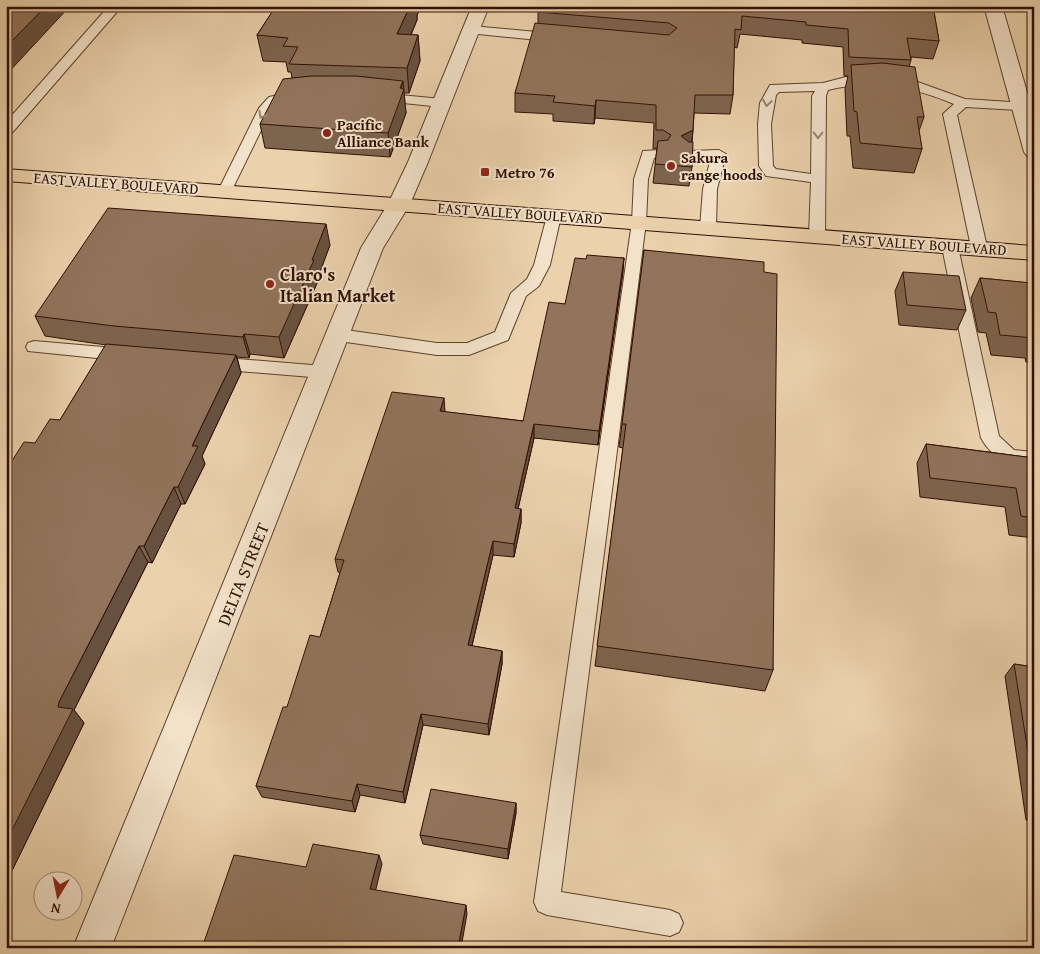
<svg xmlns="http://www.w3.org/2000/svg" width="1040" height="954" font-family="'Gentium Book Plus',serif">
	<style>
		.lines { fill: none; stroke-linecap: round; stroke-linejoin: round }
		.service-casing { stroke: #5f402d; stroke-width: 2 }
		.minor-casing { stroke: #5f402d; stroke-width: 2 }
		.primary-casing { stroke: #300f03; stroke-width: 2 }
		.service { fill: #f2e2c9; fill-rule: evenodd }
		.minor { fill: #f2e2c9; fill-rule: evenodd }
		.primary { fill: #ebd2ac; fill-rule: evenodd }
		.wall { fill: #7d644e; stroke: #300f03 }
		.shaded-wall { fill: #665140; stroke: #300f03 }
		.building { fill: #91745b; stroke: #300f03 }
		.oneway { stroke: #9b8370 }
		.poi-dot { fill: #8f2418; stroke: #f2e2c9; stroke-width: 2 }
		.labels { text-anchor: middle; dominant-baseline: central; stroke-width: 4; stroke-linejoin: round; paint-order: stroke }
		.far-poi-label { font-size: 15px; font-weight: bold; fill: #300f03; stroke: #f2e2c9; text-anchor: start }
		.far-street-label { font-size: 15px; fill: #300f03; stroke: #f2e2c9 }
		.poi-label { font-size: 18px; font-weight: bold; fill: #300f03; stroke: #f2e2c9; text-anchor: start }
		.street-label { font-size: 18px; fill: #300f03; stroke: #f2e2c9 }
	</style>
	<rect width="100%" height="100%" fill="#ebd2ac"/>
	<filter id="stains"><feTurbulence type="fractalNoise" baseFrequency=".004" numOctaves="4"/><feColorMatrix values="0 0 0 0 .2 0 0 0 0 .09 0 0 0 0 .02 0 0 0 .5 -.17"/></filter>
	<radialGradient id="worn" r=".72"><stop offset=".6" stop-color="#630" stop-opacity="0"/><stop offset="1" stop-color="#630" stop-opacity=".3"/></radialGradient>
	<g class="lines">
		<defs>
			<g id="service">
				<polygon points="109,6 122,6 11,134 6,135 6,122"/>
				<polygon points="472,26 558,34 564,38 558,42 468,33 466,30"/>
				<path d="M846,77L912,80L965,99L1024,103L1026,106L1024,109L1019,110L966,107L957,115L987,247L984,250H974L971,247L943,114L954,104C915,87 870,79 828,90L826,96L825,236L822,239H812L809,236L811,182L766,176L759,166L758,124L760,103L770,85L823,83ZM815,91L812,96L811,174L776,169L773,166L771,124L776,95L779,92Z"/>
				<polygon points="292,92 299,96 297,99 278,103 270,112 230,194 220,194 218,191 259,108 269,97"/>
				<polygon points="379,93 442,99 449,103 442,107 374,100 372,97 374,94"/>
				<polygon points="660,150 667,154 665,157 654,158 648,179 646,222 561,892 670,910 679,914 683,923 679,932 670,936 547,915 538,911 534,902 632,222 634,179 643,151"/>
				<polygon points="719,150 726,154 717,189 716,227 708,232 700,227 703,189 711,158 687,159 680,155 687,151"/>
				<polygon points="554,211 561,216 550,265 539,286 526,296 508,340 469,355 437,355 339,341 333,339 331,335 333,331 339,329 437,343 467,343 495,332 511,293 527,279 534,265 547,216"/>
				<path d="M950,242L958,247L999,436L1014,450L1034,452V466C1010,464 993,460 981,438L942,247Z"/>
				<polygon points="34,341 126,349 132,351 134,355 132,359 126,361 28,351 26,347 28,343"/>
				<polygon points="213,357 324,366 330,368 333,372 330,376 324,378 213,369 207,367 204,363 207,359"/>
			</g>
			<g id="minor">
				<polygon points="472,6 489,6 428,162 410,204 383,248 111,948 73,948 361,248 388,204 408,162"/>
				<polygon points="984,6 1002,6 1034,116 1034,158 1027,156 1024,152"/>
			</g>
			<polygon id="primary" points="6,169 1034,246 1034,260 6,181"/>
		</defs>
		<use href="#service" class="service-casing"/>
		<use href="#minor" class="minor-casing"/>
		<use href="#primary" class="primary-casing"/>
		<use href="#service" class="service"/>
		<use href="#minor" class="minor"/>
		<use href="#primary" class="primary"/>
	</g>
	<g class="wall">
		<polygon points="276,6 422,6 417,15 417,20 411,35 418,35 420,61 409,93 404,93 406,113 390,157 265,148 260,124 292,78 291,72 288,72 286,62 263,61 257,35"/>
		<polygon points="933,6 939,41 933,59 911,57 911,60 909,67 924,117 919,131 922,149 914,173 853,168 850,136 847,136 845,89 848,76 844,76 843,47 802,43 802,40 740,34 737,48 734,47 733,95 730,114 694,113 693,130 692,142 692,167 689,186 653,183 657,148 653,149 654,123 595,118 594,124 553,121 553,114 515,112 515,93 538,23 538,12"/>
		<polygon points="330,245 318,277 318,281 284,358 250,354 249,358 237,357 241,373 202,456 205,464 185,504 181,504 152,563 148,562 74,710 84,723 6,883 6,470 60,420 106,345 45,336 35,316"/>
		<polygon points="644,250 764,272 773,670 765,691 595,666 623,448 619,447"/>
		<polygon points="624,258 598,445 534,438 518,509 521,509 521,523 514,557 493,555 472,646 502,651 502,664 489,735 423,725 405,803 360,795 355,812 262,797 256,786 287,707 320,637 340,573 338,572 335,559 445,412 523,421 565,304 586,259"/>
		<polygon points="903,272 966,310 957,330 899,325 895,291"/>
		<polygon points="1031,277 1034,278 1034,363 1026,362 1025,358 991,355 986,333 978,332 971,298 980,278 1028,283"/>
		<polygon points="926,444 1034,458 1034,538 1009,535 1005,507 920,497 917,463"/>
		<polygon points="1014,664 1034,667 1034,822 1026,820 1005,676"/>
		<polygon points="516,803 516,813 508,859 423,844 420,835"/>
	</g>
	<g class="shaded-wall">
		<polygon points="46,6 70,6 6,75 6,47"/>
		<polygon points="410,6 422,6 417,15 417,20 400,60 397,34"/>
		<polygon points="418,35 420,61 409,93 407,68"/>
		<polygon points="403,81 406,113 390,157 388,133"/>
		<polygon points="596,100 595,118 594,124 595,106"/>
		<polygon points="693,130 691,149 681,136"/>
		<polygon points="326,224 330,245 318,277 318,281 284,358 279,337"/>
		<polygon points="624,258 623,273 598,445 599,431"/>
		<polygon points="244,334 250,354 249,358 243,337"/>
		<polygon points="236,355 241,373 202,456 205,464 185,504 178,487 192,446"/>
		<polygon points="444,398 445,412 440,411"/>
		<polygon points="534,424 534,438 515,522 515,508"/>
		<polygon points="174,487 181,504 152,563 144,546"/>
		<polygon points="521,509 521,523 514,557 514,544"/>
		<polygon points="493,541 493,555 469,658 468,645"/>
		<polygon points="139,546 148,562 74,710 84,723 6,883 6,842 59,702"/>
		<polygon points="502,651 502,664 489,735 488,724"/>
		<polygon points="421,714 423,725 405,803 403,792"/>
		<polygon points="357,784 360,795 355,812 352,801"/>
		<polygon points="516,803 516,813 508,859 508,849"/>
		<polygon points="379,855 382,864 374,897 370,889"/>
		<polygon points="466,905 467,914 461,948 458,948"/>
	</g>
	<g class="building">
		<polygon points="6,6 46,6 6,47"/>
		<polygon points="276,6 410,6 397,34 418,35 407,68 289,64 298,47 283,46 288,38 257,35"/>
		<polygon points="540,6 933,6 939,41 907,38 911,60 849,57 848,29 806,25 806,22 742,16 741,30 735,29 733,95 695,95 693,130 681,136 689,142 693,142 692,167 655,164 658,141 668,140 671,135 663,130 656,130 656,105 596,100 595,106 553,102 555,96 515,93 535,23 669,35 677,28 669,23 538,12"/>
		<polygon points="883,63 915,67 924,117 917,117 922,149 860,143 857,112 854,111 851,65"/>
		<polygon points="311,76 356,76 403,81 400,88 404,89 388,133 260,124 283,79"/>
		<polygon points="108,208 326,224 312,260 314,260 279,337 244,334 243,337 114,326 35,316"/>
		<polygon points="644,250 764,262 764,272 777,274 773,670 597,646 626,424 622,424"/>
		<polygon points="587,255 624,258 599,431 534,424 515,508 521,509 514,544 493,541 468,645 502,651 488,724 421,714 403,792 357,784 352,801 256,786 283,707 287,707 310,635 320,637 344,560 335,559 392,392 444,398 440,411 523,421 549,302 565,304 575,258 586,259"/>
		<polygon points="903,272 959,276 966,310 907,305"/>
		<polygon points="1031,277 1034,278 1034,338 1000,335 996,313 988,312 980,278 1032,283"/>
		<polygon points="106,344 236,355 192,446 198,446 178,487 174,487 144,546 139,546 59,702 58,707 73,709 6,842 6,470 24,442 35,443 50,419 60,420"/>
		<polygon points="926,444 1034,458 1034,518 1021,516 1016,488 930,478"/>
		<polygon points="1014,664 1034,667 1034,790"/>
		<polygon points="431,789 516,803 508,849 420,835"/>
		<polygon points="313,844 379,855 370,889 466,905 458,948 202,948 234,855 306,867"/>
	</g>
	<defs><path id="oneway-chevron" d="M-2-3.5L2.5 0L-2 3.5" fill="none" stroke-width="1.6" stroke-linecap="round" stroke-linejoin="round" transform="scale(1.25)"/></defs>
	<g class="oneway">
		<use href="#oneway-chevron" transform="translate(767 103) rotate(100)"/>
		<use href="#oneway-chevron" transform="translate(262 115) rotate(120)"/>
		<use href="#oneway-chevron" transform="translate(818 135) rotate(91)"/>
	</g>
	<g class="poi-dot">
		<circle cx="327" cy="133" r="5"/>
		<circle cx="671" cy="166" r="5"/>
		<rect x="480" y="167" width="10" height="10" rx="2.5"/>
		<circle cx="270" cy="284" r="5"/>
	</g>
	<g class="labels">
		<g class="far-poi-label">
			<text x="337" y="124">Pacific<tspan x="337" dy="17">Alliance Bank</tspan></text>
			<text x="681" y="157">Sakura<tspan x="681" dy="17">range hoods</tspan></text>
			<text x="495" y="172">Metro 76</text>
		</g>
		<g class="far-street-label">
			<text transform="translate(116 183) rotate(4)">EAST VALLEY BOULEVARD</text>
			<text transform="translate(520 213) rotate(4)">EAST VALLEY BOULEVARD</text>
			<text transform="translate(924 244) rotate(4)">EAST VALLEY BOULEVARD</text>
		</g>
		<g class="poi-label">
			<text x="280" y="274">Claro's<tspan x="280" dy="21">Italian Market</tspan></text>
		</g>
		<g class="street-label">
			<text transform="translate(243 574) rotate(-68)">DELTA STREET</text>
		</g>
	</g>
	<rect width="1040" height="954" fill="none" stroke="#ebd2ac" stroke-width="25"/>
	<rect x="8" y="8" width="1025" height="939" fill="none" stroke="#300f03" stroke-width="2.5"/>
	<rect x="12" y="12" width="1015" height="929" fill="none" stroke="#300f03"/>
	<g transform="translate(58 896) rotate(190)"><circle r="24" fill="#f2e2c9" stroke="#a48e7a"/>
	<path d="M0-4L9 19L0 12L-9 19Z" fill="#8f2418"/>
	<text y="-8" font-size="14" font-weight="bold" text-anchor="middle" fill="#300f03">N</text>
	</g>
	<rect width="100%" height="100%" filter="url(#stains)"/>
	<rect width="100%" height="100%" fill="url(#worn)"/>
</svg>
